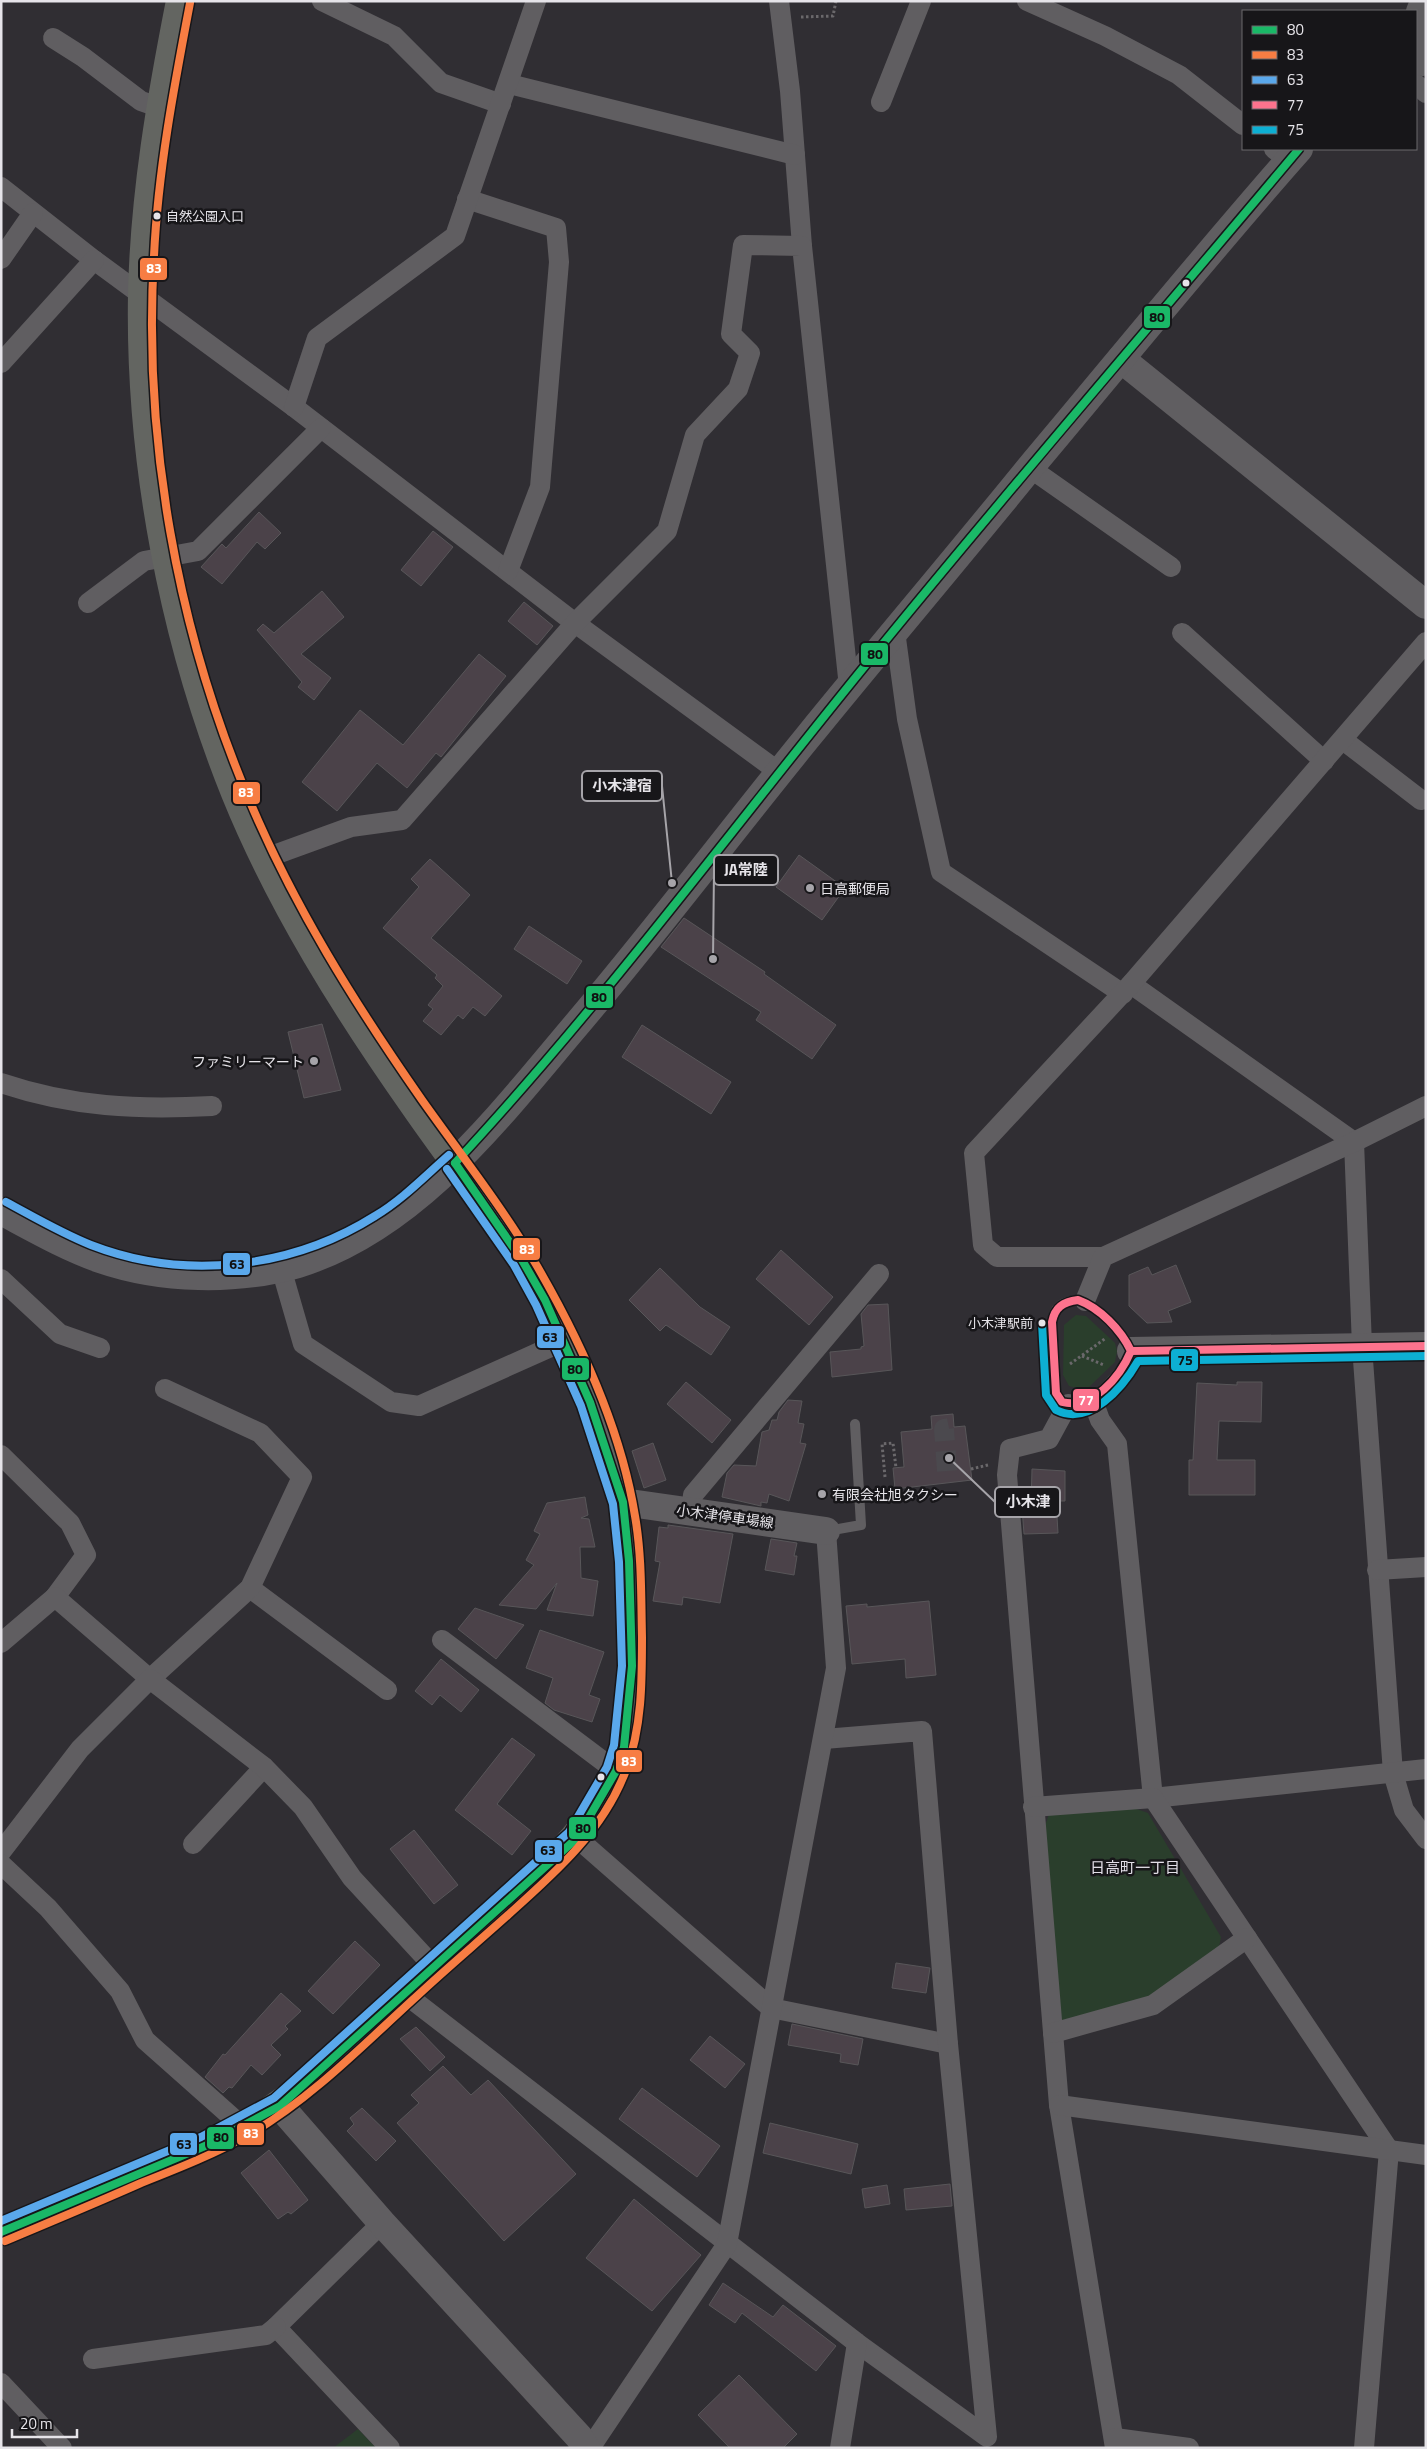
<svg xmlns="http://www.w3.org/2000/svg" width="1427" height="2449" font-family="'Titillium Web','Noto Sans JP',sans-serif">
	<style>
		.green { fill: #2a3e2c }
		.building { fill: #4b4249; stroke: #585659 }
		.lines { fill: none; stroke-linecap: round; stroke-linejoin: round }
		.street-tunnel { stroke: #4b494e; stroke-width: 20; stroke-dasharray: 20 10; stroke-linecap: butt }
		.path { stroke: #6a686b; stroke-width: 3; stroke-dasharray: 2.5 2.5; stroke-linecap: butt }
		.lane { stroke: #605e61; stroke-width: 10 }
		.street { stroke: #605e61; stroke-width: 20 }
		.secondary { stroke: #605e61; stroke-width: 28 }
		.primary { stroke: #636561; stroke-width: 28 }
		.bus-1-casing { stroke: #171619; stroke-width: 11 }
		.bus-2-casing { stroke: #171619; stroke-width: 11 }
		.bus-3-casing { stroke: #171619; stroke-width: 11 }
		.bus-4-casing { stroke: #171619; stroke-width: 11 }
		.bus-5-casing { stroke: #171619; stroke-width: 11 }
		.bus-1 { stroke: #1ab867; stroke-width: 8 }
		.bus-2 { stroke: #f77d43; stroke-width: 8 }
		.bus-3 { stroke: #5aa8eb; stroke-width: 8 }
		.bus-4 { stroke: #fc738d; stroke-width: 8 }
		.bus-5 { stroke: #0dafd3; stroke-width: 8 }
		.bus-dot { fill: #e6e4e9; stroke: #171619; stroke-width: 2 }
		.poi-dot { fill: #a6a4a9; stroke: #171619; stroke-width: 2 }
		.labels { text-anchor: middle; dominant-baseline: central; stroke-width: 5; stroke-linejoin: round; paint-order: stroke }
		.bus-label { font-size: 13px; fill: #e6e4e9; stroke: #171619; text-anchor: start }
		.poi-label { font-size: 14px; fill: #e6e4e9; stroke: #171619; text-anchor: start }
		.street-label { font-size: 14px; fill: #e6e4e9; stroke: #171619 }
		.neighbourhood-label { font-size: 15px; fill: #e3dfe8; stroke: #171619 }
		.leader { fill: none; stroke: #a6a4a9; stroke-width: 2 }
		.callout-dot { fill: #a6a4a9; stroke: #171619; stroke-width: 2 }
		.callout { fill: #171619; stroke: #a6a4a9; stroke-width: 2 }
		.callout-label { font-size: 15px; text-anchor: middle; font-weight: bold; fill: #e6e4e9 }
		.line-badge { stroke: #171619; stroke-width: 2 }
		.badge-label { font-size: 14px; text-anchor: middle; font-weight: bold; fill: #fff }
		.pale-badge-label { font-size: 14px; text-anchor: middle; font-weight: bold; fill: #111 }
	</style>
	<rect width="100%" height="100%" fill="#302e33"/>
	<g class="green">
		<polygon points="1076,1315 1086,1316 1115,1343 1117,1351 1115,1362 1089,1387 1076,1388 1069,1386 1063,1375 1064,1325"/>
		<polygon points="1128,1806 1148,1813 1221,1937 1219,1947 1142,2001 1060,2021 1044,1829 1049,1814"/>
		<polygon points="358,2429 376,2448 333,2448"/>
	</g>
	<g class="building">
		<polygon points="259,512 281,533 265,549 257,542 222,584 201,567 222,544 226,548"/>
		<polygon points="433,531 453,547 421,586 401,570"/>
		<polygon points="322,591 344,617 301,654 331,678 314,700 298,687 302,682 257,630 263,624 274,633"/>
		<polygon points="524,602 553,626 537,645 508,621"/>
		<polygon points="479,654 506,676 441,757 436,753 407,788 377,763 337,811 302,782 360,710 403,745"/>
		<polygon points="799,855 845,888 822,920 776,887"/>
		<polygon points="430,859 470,895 431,938 502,996 485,1016 473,1007 463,1019 458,1015 441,1035 423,1021 433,1009 428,1005 443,986 435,978 437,975 383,928 419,887 411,879"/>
		<polygon points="684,918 765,972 764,974 836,1025 812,1059 756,1020 761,1012 661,947"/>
		<polygon points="529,926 582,961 567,984 514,949"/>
		<polygon points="322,1024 341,1090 304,1098 288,1032"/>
		<polygon points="642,1025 731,1082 711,1114 622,1057"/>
		<polygon points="781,1250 833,1297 809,1325 756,1279"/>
		<polygon points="1176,1265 1191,1302 1168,1311 1172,1322 1147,1323 1129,1306 1129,1275 1148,1267 1152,1275"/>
		<polygon points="660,1268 700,1307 730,1327 711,1355 666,1325 660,1331 629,1300"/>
		<polygon points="888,1304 892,1370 832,1377 830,1352 861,1349 861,1347 864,1346 861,1314 868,1305"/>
		<polygon points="686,1382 731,1420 712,1443 667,1404"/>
		<polygon points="1237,1382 1262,1382 1261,1422 1219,1421 1217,1460 1255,1460 1255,1495 1189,1495 1189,1460 1193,1460 1197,1383 1237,1385"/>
		<polygon points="788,1400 802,1401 798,1423 804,1424 800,1443 806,1444 789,1501 769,1494 767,1503 761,1502 761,1506 722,1497 727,1473 734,1465 756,1466 762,1432 769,1430 772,1420 777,1420 779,1412"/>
		<polygon points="953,1414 954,1427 965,1426 972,1480 895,1489 893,1468 904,1467 901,1432 932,1429 931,1416"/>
		<polygon points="653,1443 666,1480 644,1488 632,1451"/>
		<polygon points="1032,1469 1065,1471 1065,1501 1056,1501 1058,1533 1024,1534 1022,1507 1031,1507"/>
		<polygon points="585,1497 588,1515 581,1518 589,1519 595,1547 580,1547 581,1578 598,1581 593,1616 547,1610 557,1583 536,1609 499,1605 534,1565 526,1560 540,1534 534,1531 547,1503"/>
		<polygon points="668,1525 733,1534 720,1603 683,1597 682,1605 653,1601 660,1562 655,1561 659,1527 668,1528"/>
		<polygon points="771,1539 797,1543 794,1556 797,1556 794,1575 765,1570"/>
		<polygon points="929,1601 936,1675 906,1678 905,1659 852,1664 846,1606 867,1604 867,1607"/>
		<polygon points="475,1608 524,1625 496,1659 458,1629"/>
		<polygon points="540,1630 604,1652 589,1695 600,1699 592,1722 554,1710 545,1703 553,1678 526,1668"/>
		<polygon points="441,1659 479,1690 461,1712 440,1695 432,1705 415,1691"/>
		<polygon points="512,1738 535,1755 497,1804 531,1831 512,1855 455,1810"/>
		<polygon points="414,1830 458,1885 434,1904 390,1849"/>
		<polygon points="355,1941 380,1965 333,2014 308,1991"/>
		<polygon points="896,1963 930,1968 926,1993 892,1988"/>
		<polygon points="281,1993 301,2011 285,2026 288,2029 271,2045 281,2055 262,2075 251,2065 232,2088 229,2087 223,2093 205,2077 223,2054 225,2055"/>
		<polygon points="792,2024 863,2039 858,2065 840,2062 841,2054 788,2045"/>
		<polygon points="416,2027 445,2057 430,2071 400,2039"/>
		<polygon points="710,2036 745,2064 725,2088 690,2060"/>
		<polygon points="443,2066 471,2095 488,2080 576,2174 504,2241 397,2123 419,2103 411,2095"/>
		<polygon points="642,2088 720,2146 697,2177 619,2119"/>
		<polygon points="362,2108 396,2141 376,2161 347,2131 354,2124 350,2118"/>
		<polygon points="770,2123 858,2144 851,2174 763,2153"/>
		<polygon points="269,2150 308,2200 291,2214 288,2212 278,2219 241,2173"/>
		<polygon points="950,2184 952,2206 906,2210 904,2189"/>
		<polygon points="887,2185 890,2204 865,2208 862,2189"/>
		<polygon points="634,2199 701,2255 652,2311 586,2258"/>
		<polygon points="723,2283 773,2317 783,2305 836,2346 816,2371 742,2313 735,2323 709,2305"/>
		<polygon points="739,2375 797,2434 783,2448 730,2448 698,2415"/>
	</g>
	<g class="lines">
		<polyline class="street-tunnel" points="947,1471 944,1429 949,1428"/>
		<g class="path">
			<polyline points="801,17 833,16 836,1"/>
			<polyline points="1082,1356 1104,1365"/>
			<polyline points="1070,1364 1106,1338"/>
			<polyline points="971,1469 988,1465"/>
			<polyline points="885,1477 882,1444 893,1443 896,1468"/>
		</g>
		<g class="lane">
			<path d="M1078,1300C1094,1303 1126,1336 1131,1351C1127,1366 1099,1397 1085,1402C1077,1405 1069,1404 1062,1402L1056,1393L1052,1322C1054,1307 1062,1301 1078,1300Z"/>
			<polyline points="827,1531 861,1525 855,1424"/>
		</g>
		<g class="street">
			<polyline points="322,1 394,36 441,83 501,104"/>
			<polyline points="779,1 790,91 802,246"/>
			<polyline points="1027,1 1105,36 1179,75 1243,125"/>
			<polyline points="53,38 83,57 141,101 161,108"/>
			<polyline points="509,84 795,155"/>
			<polyline points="1416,84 1426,93"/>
			<polyline points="881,102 921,1"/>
			<polyline points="1274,149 1289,160"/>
			<polyline points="1,187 94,260 294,407 575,623 779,772"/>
			<polyline points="467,199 556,228 559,262 540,487 508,571"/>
			<polyline points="1,259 33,213"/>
			<polyline points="1,363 94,260"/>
			<polyline points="294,407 317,338 455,236 536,1"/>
			<polyline points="1030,468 1171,567"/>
			<polyline points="88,603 144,561 198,551 321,428"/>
			<polyline points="895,631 907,719 941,872 1123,994"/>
			<polyline points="1182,633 1324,761"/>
			<polyline points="1343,740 1421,800"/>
			<polyline points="263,859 351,827 402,820 575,623 667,531 695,435 738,389 750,353 731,334 743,245 802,246 849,687"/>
			<polyline points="1131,984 1354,1142 1362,1346 1393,1773 1404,1810 1426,1839"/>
			<path d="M1,1083C72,1107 138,1110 212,1106"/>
			<polyline points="1103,1257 997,1257 983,1245 974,1153 1131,984 1426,642"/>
			<polyline points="281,1268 303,1344 391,1402 419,1406 564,1341"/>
			<polyline points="1,1279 60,1334 100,1348"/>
			<polyline points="1085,1301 1103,1257 1354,1142 1426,1106"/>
			<polyline points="1092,1398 1100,1420 1117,1444 1153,1798 1426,1769"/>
			<polyline points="1068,1404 1049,1439 1010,1449 1007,1475 1059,2105 1115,2448"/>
			<polyline points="1,1455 70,1523 86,1555 55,1597"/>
			<polyline points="691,1511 693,1495 879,1274"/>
			<polyline points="1377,1570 1426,1567"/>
			<polyline points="250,1588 387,1690"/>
			<polyline points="442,1640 616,1771"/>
			<polyline points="1,1643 55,1597 150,1679 250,1588 302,1477 260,1433 165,1389"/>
			<polyline points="1033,1807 1153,1798 1389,2150 1364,2448"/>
			<polyline points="577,1838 771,2008 948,2044"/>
			<polyline points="193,1844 264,1767"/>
			<polyline points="1,1852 80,1749 150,1679 264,1767 303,1807 352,1878 434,1967"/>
			<polyline points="1,1864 48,1908 120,1991 145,2040 243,2127"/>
			<polyline points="405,1994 857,2343 987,2437 948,2044 922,1731 824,1739"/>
			<polyline points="1053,2033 1153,2005 1247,1938"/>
			<polyline points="1059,2105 1426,2155"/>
			<polyline points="382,2223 276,2327 390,2448"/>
			<polyline points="93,2359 266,2335 276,2327"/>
			<polyline points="1,2383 62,2448"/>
			<polyline points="1115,2438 1189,2448"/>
			<polyline points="590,2448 727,2244 836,1668 826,1531"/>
			<polyline points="840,2448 857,2343"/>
		</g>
		<g class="secondary">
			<path d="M1422,62C1418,41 1413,20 1425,1"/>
			<polyline points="1121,359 1426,605"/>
			<path d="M1,1211C33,1228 66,1247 100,1259C161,1280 236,1282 298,1264C414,1228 497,1119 572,1030C653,935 728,835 807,738C880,648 955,560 1028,470C1118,363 1206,254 1299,149"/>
			<polyline points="1131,1351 1426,1346"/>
			<polyline points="623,1502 826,1531"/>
			<polyline points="280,2106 382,2223 579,2437 586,2448"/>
		</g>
		<path class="primary" d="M1,2232C51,2211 100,2190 150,2169C183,2155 216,2142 247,2124C305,2092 353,2040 402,1996C435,1966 469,1937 502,1907C546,1868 590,1830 614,1775C632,1734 632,1687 632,1643C631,1595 632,1543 621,1496C606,1431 574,1355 542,1296C507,1229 458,1169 415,1107C346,1009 280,904 235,793C173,639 139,460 142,294C144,196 161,97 180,1"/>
		<defs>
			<g id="bus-1">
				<path d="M455,1163C601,1006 729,833 864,667C1006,492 1154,322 1299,149"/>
				<polyline points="1,2232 205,2146 280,2106 577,1838 616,1771 624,1747 632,1666 629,1561 623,1502 590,1402 545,1300 522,1260 455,1163"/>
			</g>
			<path id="bus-2" d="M5,2241C50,2222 96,2203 141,2183C179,2168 217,2153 252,2133C314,2096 364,2044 417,1996C447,1968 478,1942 508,1915C555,1873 604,1830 626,1770C642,1728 642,1682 642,1637C641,1597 642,1556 635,1516C621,1429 581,1342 537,1266C503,1208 461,1155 422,1100C355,1004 293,905 248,797C177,629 143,438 154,256C158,171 174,87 190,3"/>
			<g id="bus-3">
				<path d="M6,1202C34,1217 61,1233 91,1245C184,1281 291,1269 375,1216C402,1200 425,1176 449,1155"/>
				<polyline points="1,2221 201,2137 274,2098 569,1832 607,1767 614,1745 622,1666 619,1562 613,1504 581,1406 536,1305 514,1265 447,1169"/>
			</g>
			<g id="bus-4">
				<path d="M1078,1300C1100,1308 1121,1330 1131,1351C1120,1377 1093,1410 1062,1402L1056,1393L1052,1322C1055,1307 1063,1302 1078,1300Z"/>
				<polyline points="1131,1351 1426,1346"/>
			</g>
			<path id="bus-5" d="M1042,1323L1046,1395L1056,1410C1090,1427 1123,1387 1138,1361L1426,1356"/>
		</defs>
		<use href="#bus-1" class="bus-1-casing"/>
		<use href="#bus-2" class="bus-2-casing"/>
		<use href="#bus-3" class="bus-3-casing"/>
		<use href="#bus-4" class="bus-4-casing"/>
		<use href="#bus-5" class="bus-5-casing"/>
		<use href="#bus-1" class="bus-1"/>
		<use href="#bus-2" class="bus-2"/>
		<use href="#bus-3" class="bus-3"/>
		<use href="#bus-4" class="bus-4"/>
		<use href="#bus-5" class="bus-5"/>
	</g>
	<g class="bus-dot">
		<circle cx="157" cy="216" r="4.5"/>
		<circle cx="1186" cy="283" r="4.5"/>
		<circle cx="1042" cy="1323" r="4.5"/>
		<circle cx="601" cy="1777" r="4.5"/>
	</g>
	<g class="poi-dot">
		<circle cx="810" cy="888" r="5"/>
		<circle cx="314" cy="1061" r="5"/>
		<circle cx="822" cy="1494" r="5"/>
	</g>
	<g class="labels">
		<g class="bus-label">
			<text x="166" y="216">自然公園入口</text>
			<text x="1033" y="1323" text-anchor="end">小木津駅前</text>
		</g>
		<g class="poi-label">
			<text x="820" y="888">日高郵便局</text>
			<text x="304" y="1061" text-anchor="end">ファミリーマート</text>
			<text x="832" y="1494">有限会社旭タクシー</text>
		</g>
		<g class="street-label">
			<text transform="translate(725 1516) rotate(8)">小木津停車場線</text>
		</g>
		<g class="neighbourhood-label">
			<text x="1135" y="1867">日高町一丁目</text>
		</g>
	</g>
	<path class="leader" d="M672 883L662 786M713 959L714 870M949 1458L995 1502"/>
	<g class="callout-dot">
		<circle cx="672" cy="883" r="5"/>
		<circle cx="713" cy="959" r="5"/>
		<circle cx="949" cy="1458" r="5"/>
	</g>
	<g class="callout">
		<rect x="582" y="771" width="80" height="30" rx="5"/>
		<rect x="714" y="855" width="64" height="30" rx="5"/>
		<rect x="995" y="1487" width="65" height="30" rx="5"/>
	</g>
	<g class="callout-label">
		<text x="622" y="791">小木津宿</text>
		<text x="746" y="875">JA常陸</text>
		<text x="1028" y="1507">小木津</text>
	</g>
	<g class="line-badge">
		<rect x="139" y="257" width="29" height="24" rx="5" fill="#f77d43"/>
		<rect x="1143" y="305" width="28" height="24" rx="5" fill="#1ab867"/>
		<rect x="860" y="642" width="29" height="24" rx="5" fill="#1ab867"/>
		<rect x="232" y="781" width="29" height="24" rx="5" fill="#f77d43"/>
		<rect x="585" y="985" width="29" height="24" rx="5" fill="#1ab867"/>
		<rect x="512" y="1237" width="29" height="24" rx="5" fill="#f77d43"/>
		<rect x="222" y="1252" width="29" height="24" rx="5" fill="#5aa8eb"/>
		<rect x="536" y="1325" width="29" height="24" rx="5" fill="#5aa8eb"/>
		<rect x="1170" y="1348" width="29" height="24" rx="5" fill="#0dafd3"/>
		<rect x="561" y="1357" width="29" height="24" rx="5" fill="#1ab867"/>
		<rect x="1072" y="1388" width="28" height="24" rx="5" fill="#fc738d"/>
		<rect x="615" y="1749" width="28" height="24" rx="5" fill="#f77d43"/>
		<rect x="568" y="1816" width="29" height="24" rx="5" fill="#1ab867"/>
		<rect x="534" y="1839" width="29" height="24" rx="5" fill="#5aa8eb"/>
		<rect x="236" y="2122" width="29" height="24" rx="5" fill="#f77d43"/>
		<rect x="206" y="2126" width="29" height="24" rx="5" fill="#1ab867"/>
		<rect x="169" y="2132" width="29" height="24" rx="5" fill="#5aa8eb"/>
	</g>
	<g class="badge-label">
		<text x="154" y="273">83</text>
		<text x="246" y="797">83</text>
		<text x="527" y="1254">83</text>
		<text x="1086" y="1405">77</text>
		<text x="629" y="1766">83</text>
		<text x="251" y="2138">83</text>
	</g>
	<g class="pale-badge-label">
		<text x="1157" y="322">80</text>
		<text x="875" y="659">80</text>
		<text x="599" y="1002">80</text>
		<text x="237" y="1269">63</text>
		<text x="550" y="1342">63</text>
		<text x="1185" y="1365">75</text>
		<text x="575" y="1374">80</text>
		<text x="583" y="1833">80</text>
		<text x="548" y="1855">63</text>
		<text x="221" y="2142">80</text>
		<text x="184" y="2149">63</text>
	</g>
	<rect width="1427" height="2449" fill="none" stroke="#e6e4e9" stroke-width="5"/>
	<rect x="1242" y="10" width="175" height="140" fill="#171619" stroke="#6a686c"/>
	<rect x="1252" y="26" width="25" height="8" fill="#1ab867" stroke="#6a686c"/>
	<text x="1287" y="35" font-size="15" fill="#e6e4e9">80</text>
	<rect x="1252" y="51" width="25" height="8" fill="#f77d43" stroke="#6a686c"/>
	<text x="1287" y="60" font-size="15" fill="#e6e4e9">83</text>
	<rect x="1252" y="76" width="25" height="8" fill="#5aa8eb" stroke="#6a686c"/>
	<text x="1287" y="85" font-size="15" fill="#e6e4e9">63</text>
	<rect x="1252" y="101" width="25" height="8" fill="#fc738d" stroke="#6a686c"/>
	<text x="1287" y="110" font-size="15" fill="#e6e4e9">77</text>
	<rect x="1252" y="126" width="25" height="8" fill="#0dafd3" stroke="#6a686c"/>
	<text x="1287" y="135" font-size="15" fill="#e6e4e9">75</text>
	<path d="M12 2429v8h65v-8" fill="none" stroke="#e6e4e9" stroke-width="2.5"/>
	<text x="20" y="2429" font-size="15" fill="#e6e4e9" stroke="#171619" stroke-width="4" paint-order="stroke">20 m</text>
</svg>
